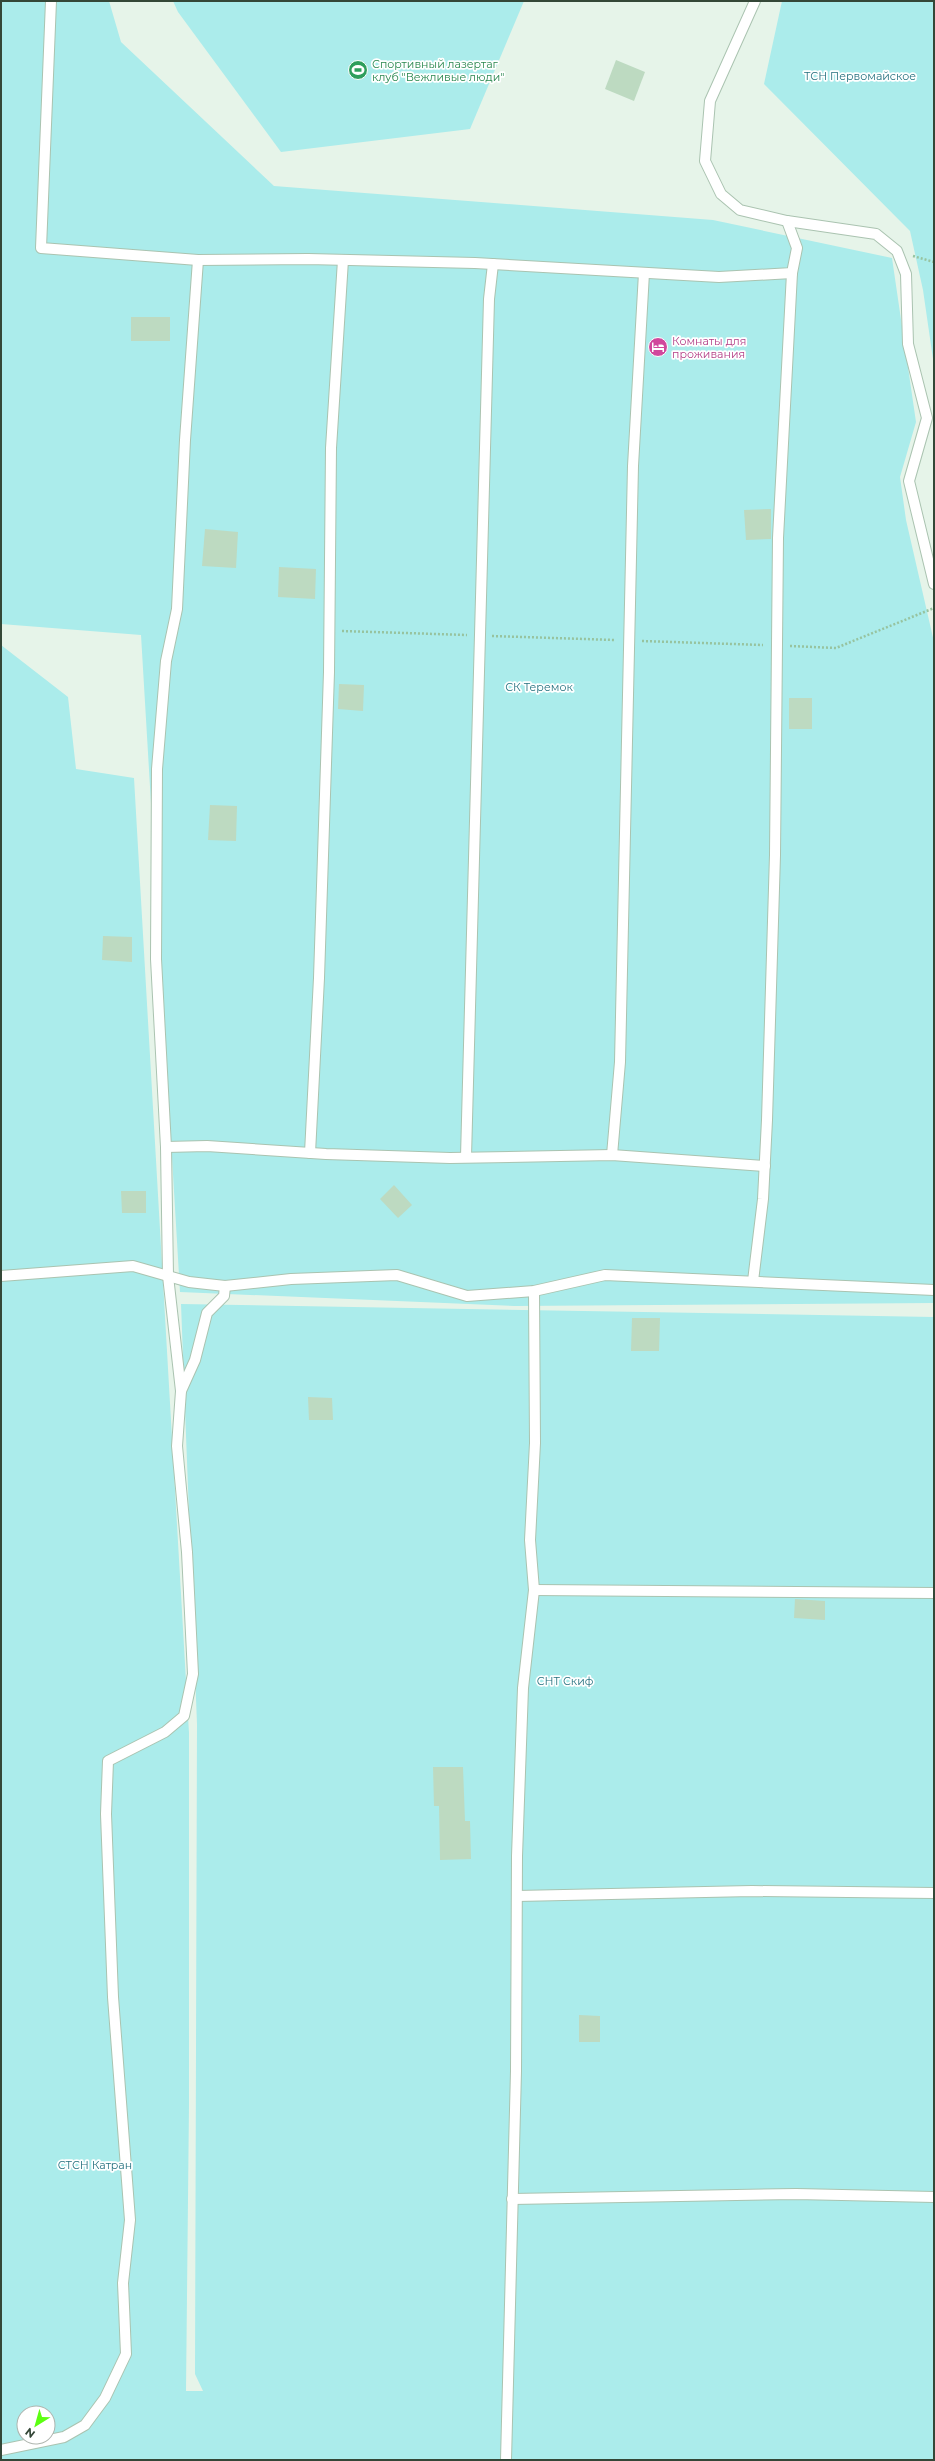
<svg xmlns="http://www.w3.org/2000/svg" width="935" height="2461" font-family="Montserrat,sans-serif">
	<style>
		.green { fill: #abeceb; fill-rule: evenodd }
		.building { fill: #bddac1 }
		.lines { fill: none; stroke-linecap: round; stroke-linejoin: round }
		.service-casing { stroke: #aac3b0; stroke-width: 12 }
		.path { stroke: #97c39f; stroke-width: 2.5; stroke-dasharray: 2 2; stroke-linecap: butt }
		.service { stroke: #fff; stroke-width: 10 }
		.labels { text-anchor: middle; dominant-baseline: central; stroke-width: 3.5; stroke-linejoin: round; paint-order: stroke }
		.leisure-label { font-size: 11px; fill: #27864d; stroke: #fff; text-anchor: start }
		.park-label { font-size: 11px; fill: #23707e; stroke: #fff }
		.hotel-label { font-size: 11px; fill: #b23c85; stroke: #fff; text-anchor: start }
	</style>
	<rect width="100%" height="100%" fill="#e6f4e9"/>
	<g class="green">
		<polygon points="1,1 109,1 121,42 274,186 713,220 892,258 916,422 900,477 906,520 934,642 934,1303 515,1306 180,1292 141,635 1,624"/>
		<polygon points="173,1 524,1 470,129 281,152 178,12"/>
		<polygon points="782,1 934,1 934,366 923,290 910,231 764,84"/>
		<path d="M1,645L68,697L76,769L134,778L189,1733V2104L186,2391H203L195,2374L197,1724L181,1304L934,1317V2460H1ZM24,2413H48V2437H24Z"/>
	</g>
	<g class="building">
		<polygon points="616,60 645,72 634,101 605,89"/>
		<rect x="131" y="317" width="39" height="24"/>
		<polygon points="771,509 771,539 746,540 744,510"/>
		<polygon points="205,529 238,532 236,568 202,566"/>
		<polygon points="279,567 316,569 315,599 278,597"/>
		<polygon points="339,684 364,685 363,711 338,709"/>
		<rect x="789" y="698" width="23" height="31"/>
		<polygon points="210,805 237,806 236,841 208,840"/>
		<polygon points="103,936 132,937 132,962 102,960"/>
		<polygon points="394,1185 412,1205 398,1218 380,1199"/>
		<polygon points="121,1191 146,1191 146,1213 122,1213"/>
		<polygon points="632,1318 660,1318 659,1351 631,1351"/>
		<polygon points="308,1397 332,1398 333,1420 309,1420"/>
		<polygon points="795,1599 825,1601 825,1620 794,1618"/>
		<polygon points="433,1767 463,1767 465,1821 470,1821 471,1859 440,1860 439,1806 434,1806"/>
		<polygon points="579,2015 600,2016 600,2042 579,2042"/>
	</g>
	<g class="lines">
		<defs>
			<g id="service">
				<polyline points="51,1 41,248 198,260 308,259 475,263 719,277 792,273 797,248 787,221"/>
				<polyline points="755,1 710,101 705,161 721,194 740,210 787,221 876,234 897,251 906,274 908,344 927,418 909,481 934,584"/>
				<polyline points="166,1147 207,1146 326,1154 450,1158 612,1155 765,1166"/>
				<polyline points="310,1153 319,978 329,672 331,448 343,260"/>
				<polyline points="612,1155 620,1062 633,466 644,273"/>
				<polyline points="466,1157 489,299 493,264"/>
				<polyline points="1,1276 133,1266 189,1282 225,1286 291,1279 397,1275 467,1296 534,1291 605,1275 934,1290"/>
				<polyline points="753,1281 763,1199 767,1120 775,855 778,538 792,273"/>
				<polyline points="181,1391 168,1276 166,1147 156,959 157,769 166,661 177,609 185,440 198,260"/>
				<polyline points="534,1590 934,1593"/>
				<polyline points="517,1896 752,1891 934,1893"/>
				<polyline points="512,2199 796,2194 934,2197"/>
				<polyline points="1,2450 64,2437 85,2425 105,2398 126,2354 123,2283 130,2220 113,1997 106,1814 108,1761 165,1732 184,1716 193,1674 187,1552 177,1446 181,1391 195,1360 207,1313 224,1296 225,1286"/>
				<polyline points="506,2460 516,2071 517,1856 523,1688 534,1590 530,1540 535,1443 534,1291"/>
			</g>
		</defs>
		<use href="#service" class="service-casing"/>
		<g class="path">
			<polyline points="913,256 934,262"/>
			<polyline points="342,631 467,635"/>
			<polyline points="492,636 615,640"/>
			<polyline points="642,641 763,645"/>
			<polyline points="790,646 836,648 934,608"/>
		</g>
		<use href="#service" class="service"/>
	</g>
	<defs>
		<symbol id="stadium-disc" viewBox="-11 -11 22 22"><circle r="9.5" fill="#2e9e5b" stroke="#fff"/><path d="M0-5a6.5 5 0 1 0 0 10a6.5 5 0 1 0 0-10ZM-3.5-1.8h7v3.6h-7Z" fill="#fff"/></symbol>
		<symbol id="hotel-disc" viewBox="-11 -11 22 22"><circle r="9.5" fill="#d1479c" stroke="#fff"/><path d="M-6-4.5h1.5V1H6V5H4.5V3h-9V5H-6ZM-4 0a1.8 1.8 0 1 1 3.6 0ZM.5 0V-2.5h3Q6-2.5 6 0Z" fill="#fff"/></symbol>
	</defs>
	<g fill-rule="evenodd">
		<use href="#stadium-disc" x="347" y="59" width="22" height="22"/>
		<use href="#hotel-disc" x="647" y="336" width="22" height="22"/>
	</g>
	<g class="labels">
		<g class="leisure-label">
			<text x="372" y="64">Спортивный лазертаг<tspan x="372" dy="13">клуб "Вежливые люди"</tspan></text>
		</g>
		<g class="park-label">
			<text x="860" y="76">ТСН Первомайское</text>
			<text x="539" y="687">СК Теремок</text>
			<text x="565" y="1681">СНТ Скиф</text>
			<text x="95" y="2165">СТСН Катран</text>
		</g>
		<g class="hotel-label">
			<text x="672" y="341">Комнаты для<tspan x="672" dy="13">проживания</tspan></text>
		</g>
	</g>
	<rect width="935" height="2461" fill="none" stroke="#344737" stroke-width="4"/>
	<g transform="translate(36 2425) rotate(217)"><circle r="19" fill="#ffffff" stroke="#aeb5af"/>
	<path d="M0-3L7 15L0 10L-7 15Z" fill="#5cff12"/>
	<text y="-6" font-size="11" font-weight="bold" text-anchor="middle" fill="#344737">N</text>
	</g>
</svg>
